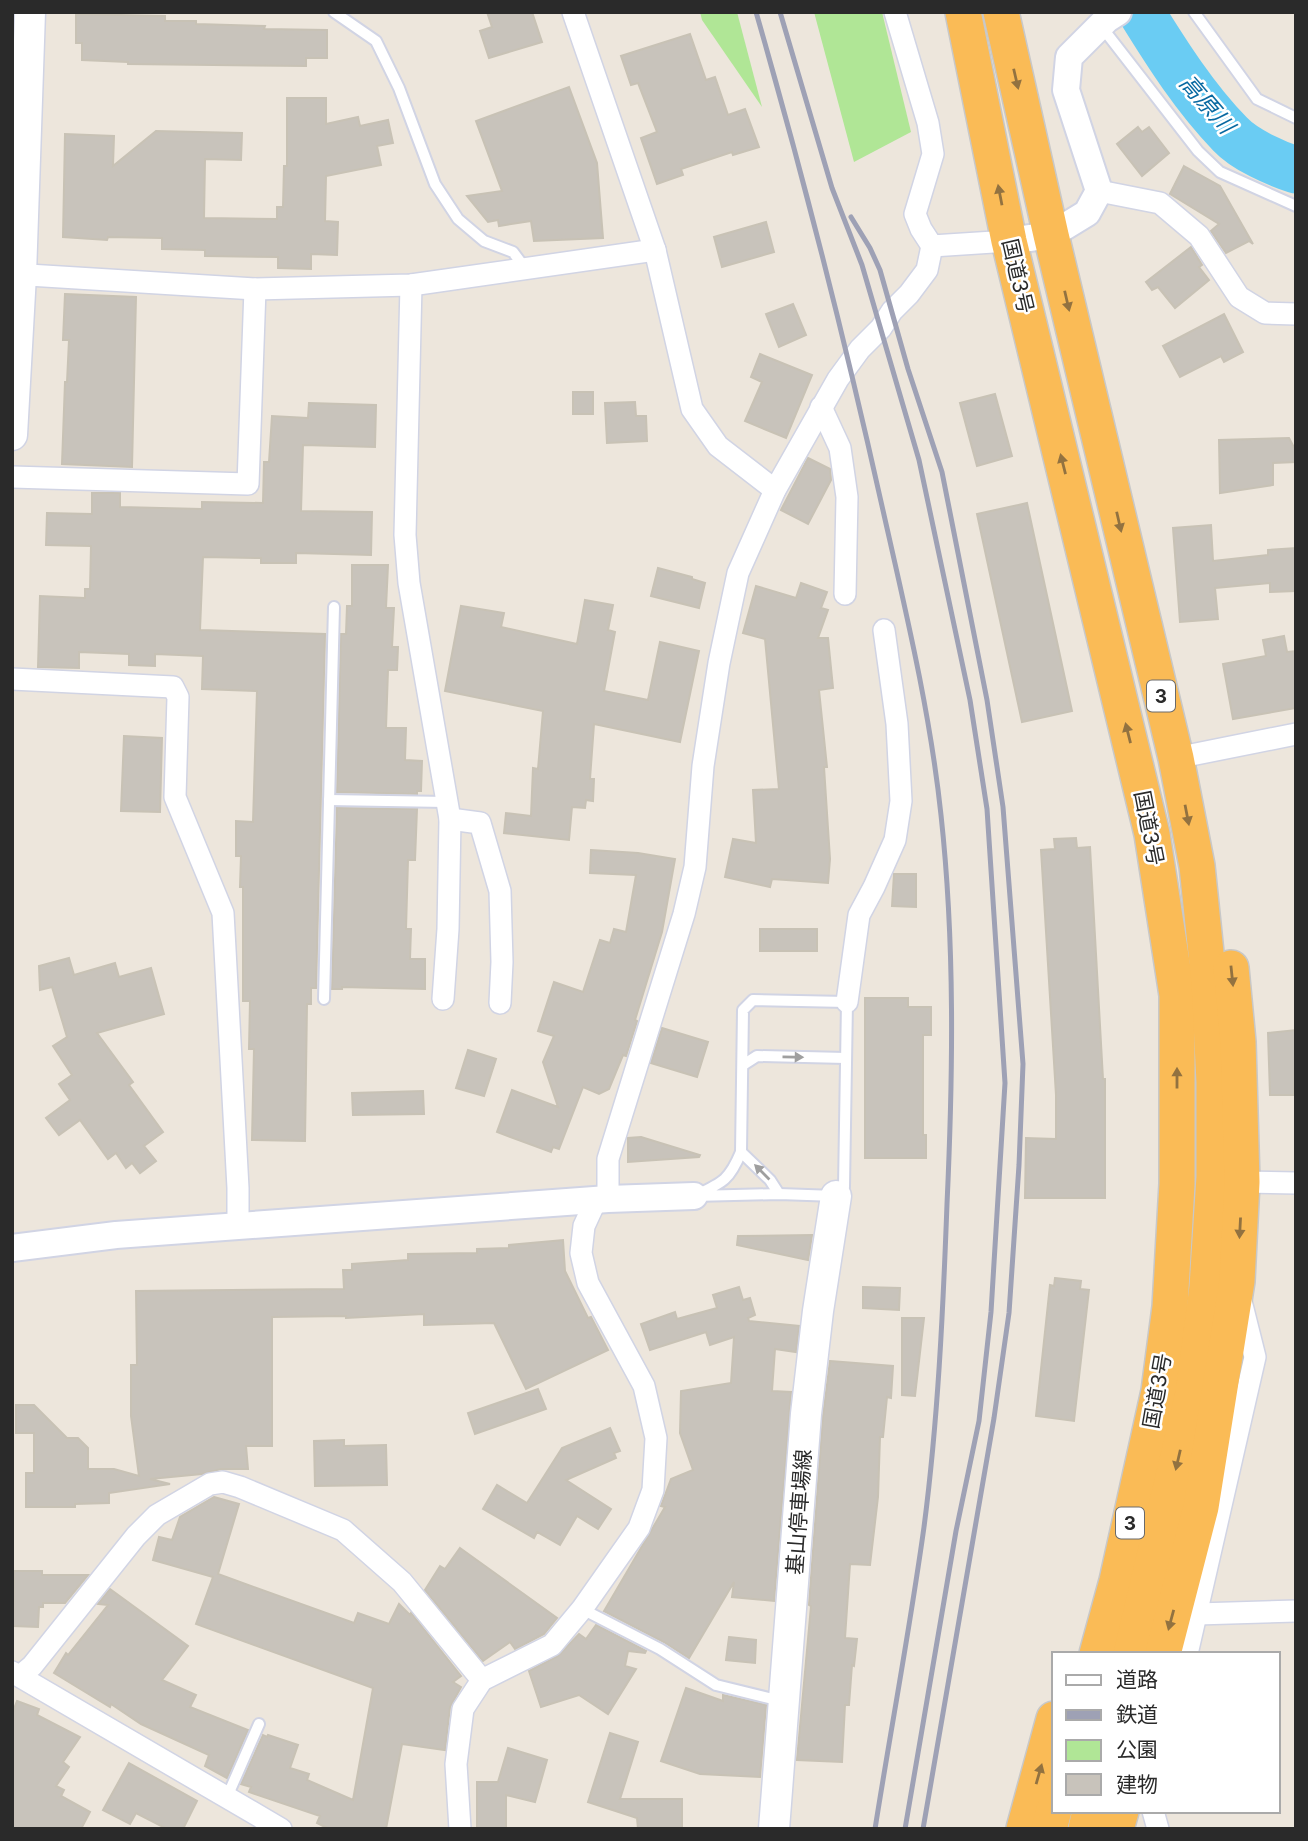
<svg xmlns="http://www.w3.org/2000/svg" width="1308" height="1841" font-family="Inter,'Noto Sans JP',sans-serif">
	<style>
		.green { fill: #b0e696 }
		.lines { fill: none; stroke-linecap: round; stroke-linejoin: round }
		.river { stroke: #6accf3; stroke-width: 47 }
		.building { fill: #c8c3bb; stroke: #c8c2b5; stroke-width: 2 }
		.service-casing { stroke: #d1d4e4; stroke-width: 14 }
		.minor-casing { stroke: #d1d4e4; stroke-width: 24 }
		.tertiary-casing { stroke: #d1d4e4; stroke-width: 30 }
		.secondary-casing { stroke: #d1d4e4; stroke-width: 33 }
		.trunk-casing { stroke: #c8c8c8; stroke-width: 38 }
		.service { stroke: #fff; stroke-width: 10 }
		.minor { stroke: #fff; stroke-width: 21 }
		.tertiary { stroke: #fff; stroke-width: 26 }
		.secondary { stroke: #fff; stroke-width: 30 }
		.trunk { stroke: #fabb56; stroke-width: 35 }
		.rail { stroke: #9ea1b5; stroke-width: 5 }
		.oneway { fill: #927240 }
		.oneway2 { fill: #9f9f9f }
		.labels { text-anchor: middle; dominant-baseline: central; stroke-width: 5; stroke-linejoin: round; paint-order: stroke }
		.shield { fill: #fff; stroke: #6a6a6a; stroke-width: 2 }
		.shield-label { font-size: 19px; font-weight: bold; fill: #2a2a2a }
		.street-label { font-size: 21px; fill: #2a2a2a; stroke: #fff }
		.water-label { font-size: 23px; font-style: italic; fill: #0869a1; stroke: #fff }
	</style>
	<rect width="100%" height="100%" fill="#ede6dc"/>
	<g class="green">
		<polygon points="700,12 737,12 762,107 702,20"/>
		<polygon points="814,12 882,12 911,132 854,162"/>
	</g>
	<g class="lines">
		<path class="river" d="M1141,12C1167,54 1195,98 1230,134C1245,150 1275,163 1296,170"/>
	</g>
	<g class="building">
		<polygon points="487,12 532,12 542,42 489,58 480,31 492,27"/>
		<polygon points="76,14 165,16 165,21 196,21 196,24 265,26 264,29 327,30 327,58 306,58 306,66 128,64 128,62 82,60 82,43 76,43"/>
		<polygon points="690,34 706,80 715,77 728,115 745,109 759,147 733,155 732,152 681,169 683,175 657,184 641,138 657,132 638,83 631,85 621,56"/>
		<polygon points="569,87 597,163 603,238 534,241 531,221 499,226 498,220 488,222 467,196 502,191 476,121"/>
		<polygon points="287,98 326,98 326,124 358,117 360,126 388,120 393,143 377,146 381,165 326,176 325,221 338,222 337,255 311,254 311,269 278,268 278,257 205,256 205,250 162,249 162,238 108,237 107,240 63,237 65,134 114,136 113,166 156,131 242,133 241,160 205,159 204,218 277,219 277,207 283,207 284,166 287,166"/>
		<polygon points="1138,127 1142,132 1149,127 1169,153 1142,176 1117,144"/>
		<polygon points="1184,166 1220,186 1253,244 1249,241 1226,253 1211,231 1219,224 1170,194"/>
		<polygon points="766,222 774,252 722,267 714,237"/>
		<polygon points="1191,247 1202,265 1199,267 1209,280 1175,308 1158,287 1152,290 1146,282"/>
		<polygon points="65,294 136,297 132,467 62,464 65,382 67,382 69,340 63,340"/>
		<polygon points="793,304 806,335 779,347 766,314"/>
		<polygon points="1224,314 1243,352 1224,362 1221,356 1180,377 1163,346"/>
		<polygon points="760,354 812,375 786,438 745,421 762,382 751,377"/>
		<rect x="573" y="392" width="20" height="22"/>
		<polygon points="995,394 1012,456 977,466 960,403"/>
		<polygon points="635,402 636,416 646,416 647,441 607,443 605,403"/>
		<polygon points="309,403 376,405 375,447 303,445 301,511 372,512 371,555 296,553 296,563 261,563 261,558 203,557 200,630 325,634 316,988 311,988 311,1004 307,1004 305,1141 252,1140 254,1049 249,1049 250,1001 243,1001 243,887 240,887 241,856 236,856 236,821 253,822 257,691 202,689 203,656 155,654 155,666 129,665 129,654 79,652 79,668 38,667 40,596 85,598 85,589 90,589 91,546 46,545 47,513 92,514 92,493 120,493 120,507 202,509 202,502 263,503 264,462 269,462 272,416 308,418"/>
		<polygon points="1289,438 1296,451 1296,462 1273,463 1273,485 1220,493 1219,440"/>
		<polygon points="808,458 830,469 831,480 808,524 781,510"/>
		<polygon points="1027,503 1072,711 1022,722 977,514"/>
		<polygon points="1211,525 1213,561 1268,555 1268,550 1296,548 1296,591 1270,592 1270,583 1215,588 1218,619 1180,622 1173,528"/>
		<polygon points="352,565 388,565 386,608 394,608 392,647 398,647 397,670 388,670 386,728 406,728 405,760 422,761 421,791 417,791 417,794 337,792 341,634 346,634 347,606 352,606"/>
		<polygon points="658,568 692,577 692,579 705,583 699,608 651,596"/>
		<polygon points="801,583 827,592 821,608 828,610 818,638 828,638 833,688 819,690 827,767 824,767 830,859 828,883 772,879 770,887 725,877 733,839 756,843 753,790 779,789 765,639 743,633 756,586 796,598"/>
		<polygon points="585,600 613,605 608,630 615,632 604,691 648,700 660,642 699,651 680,742 594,724 590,779 594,779 593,801 586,800 585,808 572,807 569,840 504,833 506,813 531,816 533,768 538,769 543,711 445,691 461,606 504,613 501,627 577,644"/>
		<polygon points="1284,636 1287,652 1296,651 1296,708 1233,719 1223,664 1266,656 1263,640"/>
		<polygon points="124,736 162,738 160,812 121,811"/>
		<polygon points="337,808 417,809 415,860 408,860 406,929 411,929 410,959 425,959 425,989 342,987 342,989 332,989"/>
		<polygon points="1076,838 1077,848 1090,847 1103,1079 1105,1079 1105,1198 1025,1198 1026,1138 1056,1139 1056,1095 1041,850 1055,849 1054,839"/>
		<polygon points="591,850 638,853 675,859 662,932 635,1020 637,1021 626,1056 623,1055 609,1089 599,1094 583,1087 559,1149 553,1147 551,1152 497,1132 512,1090 558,1107 543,1062 554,1036 538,1031 554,982 583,992 600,940 610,943 614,929 626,932 636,875 590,873"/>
		<polygon points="894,874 916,874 916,907 892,906"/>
		<rect x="760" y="929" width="57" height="22"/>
		<polygon points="69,958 74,975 115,963 119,977 151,968 164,1014 97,1033 133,1082 129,1085 163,1132 144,1146 156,1161 140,1173 132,1163 126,1168 116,1153 108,1159 80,1120 59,1135 46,1118 70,1100 59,1084 72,1075 53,1046 67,1037 52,987 40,990 39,966"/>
		<polygon points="865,998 908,998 908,1007 931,1007 931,1035 923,1035 923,1135 926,1135 926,1158 865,1158"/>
		<polygon points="662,1028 708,1042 697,1077 651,1063"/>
		<polygon points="1296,1030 1294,1095 1270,1095 1268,1033"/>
		<polygon points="468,1050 496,1059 484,1096 456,1088"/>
		<polygon points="423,1091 424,1114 353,1115 352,1093"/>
		<polygon points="641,1137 700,1155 699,1157 628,1162 628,1138"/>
		<polygon points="812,1235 808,1260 737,1245 738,1236"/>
		<polygon points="563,1240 565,1271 588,1318 591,1317 608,1350 526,1389 494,1323 424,1325 424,1314 346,1318 346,1316 272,1317 272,1446 246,1446 248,1469 221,1469 202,1474 150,1479 170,1484 109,1493 109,1503 75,1504 75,1507 26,1507 26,1473 34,1473 34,1433 16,1433 16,1405 34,1405 67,1438 78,1438 88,1448 88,1469 114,1469 139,1476 131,1416 131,1365 137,1365 136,1291 344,1289 343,1270 352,1270 352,1264 408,1260 408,1254 477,1253 477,1249 509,1248 509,1245"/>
		<polygon points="1055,1278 1081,1281 1080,1289 1089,1290 1074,1421 1036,1416 1050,1285 1054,1286"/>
		<polygon points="739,1287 743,1300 750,1298 755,1315 748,1318 749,1321 799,1326 796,1352 775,1349 772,1391 791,1392 774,1601 732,1597 734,1582 689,1658 664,1642 604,1611 665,1507 661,1506 671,1479 693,1470 680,1433 681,1391 731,1383 734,1337 710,1345 706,1332 650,1350 641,1324 675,1312 677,1319 717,1308 713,1295"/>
		<polygon points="863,1287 900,1288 899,1310 863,1308"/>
		<polygon points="902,1318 924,1318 915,1396 902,1395"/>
		<polygon points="830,1361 893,1366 891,1398 887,1397 883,1437 880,1437 878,1497 870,1565 850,1564 845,1638 857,1639 854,1666 852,1665 849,1705 845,1705 842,1762 797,1760 811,1606 809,1605 823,1416"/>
		<polygon points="538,1389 546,1409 475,1434 468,1413"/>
		<polygon points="610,1428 620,1451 614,1453 616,1458 566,1480 611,1509 598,1529 577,1516 560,1545 537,1532 534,1538 483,1509 497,1485 527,1503 562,1448"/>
		<polygon points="344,1440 344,1446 386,1445 387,1485 315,1486 314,1441"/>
		<polygon points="214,1497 239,1504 218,1574 354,1623 358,1613 389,1624 399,1604 410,1615 411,1613 461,1676 453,1682 461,1687 450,1707 445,1750 402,1744 386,1829 329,1829 317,1823 320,1816 249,1792 251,1787 241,1784 263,1735 267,1737 268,1735 298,1745 290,1768 309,1774 307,1780 353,1800 373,1688 196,1624 213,1577 153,1560 159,1537 172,1540 180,1517"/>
		<polygon points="460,1548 557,1618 544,1634 515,1649 510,1642 483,1661 425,1590 440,1566 445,1569"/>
		<polygon points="14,1571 42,1571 42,1575 88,1575 65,1603 43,1603 43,1607 39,1607 38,1627 13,1626"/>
		<polygon points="110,1589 188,1646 162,1680 196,1695 190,1707 248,1730 227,1778 205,1766 209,1755 141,1724 111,1704 110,1707 54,1673 66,1653 68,1655 108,1605 98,1604"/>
		<polygon points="596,1625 646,1651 645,1653 628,1651 625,1666 636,1669 608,1714 579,1695 541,1707 529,1671 558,1656 579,1634 586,1639"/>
		<polygon points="729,1637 756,1640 755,1663 726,1660"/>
		<polygon points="686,1688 723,1701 723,1695 766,1705 760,1777 700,1774 661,1761"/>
		<polygon points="17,1701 39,1709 37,1715 80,1737 63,1762 69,1767 56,1786 64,1790 61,1796 90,1812 81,1829 12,1829 12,1714"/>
		<polygon points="610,1733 638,1742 620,1799 682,1799 682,1829 638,1829 637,1818 588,1802"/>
		<polygon points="508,1748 547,1760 535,1802 506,1795 506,1829 477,1828 477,1782 498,1782"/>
		<polygon points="129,1763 197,1801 183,1829 167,1829 136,1813 130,1824 103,1810"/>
	</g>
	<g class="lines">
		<defs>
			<g id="service">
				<polyline points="334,12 376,41 399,88 435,184 458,219 484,241 513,252 525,268"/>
				<polyline points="1194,12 1257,99 1296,118"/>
				<polyline points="1101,26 1198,151 1220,172 1296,206"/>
				<polyline points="329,800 446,802"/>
				<polyline points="324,999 334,607"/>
				<path d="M753,1000L847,1002L844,1187L836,1196L779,1194L694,1196C722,1183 729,1181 741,1152L743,1010Z"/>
				<polyline points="743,1065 757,1056 846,1058"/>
				<polyline points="741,1152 770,1180 779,1194"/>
				<polyline points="582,1609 660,1649 716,1685 781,1701"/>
				<polyline points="227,1797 259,1724"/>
			</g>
			<g id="minor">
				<polyline points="573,12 655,250 692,409 718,446 775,490"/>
				<polyline points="895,12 928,123 933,154 915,214 921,229 932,246 1009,241"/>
				<polyline points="1099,191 1160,203 1199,236 1239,297 1265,313 1296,314"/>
				<polyline points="12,274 255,289 411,285 655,250"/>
				<polyline points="411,285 405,535 409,583 450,819 448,929 443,999"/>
				<polyline points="821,407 840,448 847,497 845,594"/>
				<polyline points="12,477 248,484 255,289"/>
				<polyline points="12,679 173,687 178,697 175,797 223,913 238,1188 238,1226"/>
				<polyline points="1176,758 1296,734"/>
				<polyline points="450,819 480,823 500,891 502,962 500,1003"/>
				<polyline points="847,1002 859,915 874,887 895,840 901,801 897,724 884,630"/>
				<polyline points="1242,1182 1296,1183"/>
				<polyline points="608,1199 608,1159 684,914 695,867 703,766 719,663 738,573 775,490 838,379 860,349 881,328 892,311 909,294 927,270 932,246"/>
				<polyline points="1197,1614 1296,1611"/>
				<polyline points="1187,1654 1255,1357 1241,1301"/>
				<polyline points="12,1672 281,1829"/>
				<polyline points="20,1676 32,1666 136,1536 157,1515 210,1484 223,1482 240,1487 343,1530 402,1582 482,1680"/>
				<polyline points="1153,1811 1158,1829"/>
				<polyline points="460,1829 456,1764 463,1709 482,1680 552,1645 582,1609 639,1528 653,1490 656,1438 644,1386 588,1283 581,1253 584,1226 596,1200"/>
			</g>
			<g id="tertiary">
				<polyline points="1009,241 1051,235 1087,213 1099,191 1066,90 1069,57 1107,19 1118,12"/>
				<polyline points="12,1248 116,1235 608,1199 694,1196"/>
			</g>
			<g id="secondary">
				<polyline points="12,435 21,275 30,12"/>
				<polyline points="774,1829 806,1414 818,1311 836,1196"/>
			</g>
			<g id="trunk">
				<polyline points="963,12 1009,241 1152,834 1177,995 1177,1184 1170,1307 1159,1391 1117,1581 1097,1654"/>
				<polyline points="1001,12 1051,235 1176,758 1197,866 1209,982 1214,1082 1214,1177 1207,1287 1193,1393 1131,1654"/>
				<polyline points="1163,1654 1201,1507 1237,1281 1242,1182 1238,1042 1231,968"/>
				<polyline points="1024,1829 1054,1719"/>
				<polyline points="1049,1829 1054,1810"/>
				<polyline points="1086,1829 1090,1811"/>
				<polyline points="1116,1829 1121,1811"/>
			</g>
		</defs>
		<use href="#service" class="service-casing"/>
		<use href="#minor" class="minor-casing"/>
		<use href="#tertiary" class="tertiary-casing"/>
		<use href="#secondary" class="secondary-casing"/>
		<use href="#trunk" class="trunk-casing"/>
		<use href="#service" class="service"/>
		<use href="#minor" class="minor"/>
		<use href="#tertiary" class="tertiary"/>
		<use href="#secondary" class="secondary"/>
		<use href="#trunk" class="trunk"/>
		<g class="rail">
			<path d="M756,12C803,175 845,340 882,506C905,608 930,711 941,815C955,944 953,1074 947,1204C943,1311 938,1420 924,1527C910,1628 891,1728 875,1829"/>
			<polyline points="780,12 832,188 862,265 919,460 970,700 987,809 1005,1083 991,1312 979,1421 956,1531 905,1829"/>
			<polyline points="851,217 870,248 880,270 908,369 942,472 987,700 1003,807 1023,1064 1019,1165 1009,1313 994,1418 923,1829"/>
		</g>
	</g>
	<defs><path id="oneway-solid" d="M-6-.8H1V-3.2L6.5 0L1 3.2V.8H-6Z" transform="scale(1.75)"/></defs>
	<g class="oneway">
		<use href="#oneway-solid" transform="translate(1016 79) rotate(77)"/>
		<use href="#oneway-solid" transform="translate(1000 195) rotate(-101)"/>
		<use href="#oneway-solid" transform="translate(1067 301) rotate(77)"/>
		<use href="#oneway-solid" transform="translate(1063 464) rotate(-104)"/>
		<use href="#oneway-solid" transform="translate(1119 522) rotate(77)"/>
		<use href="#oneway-solid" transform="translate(1128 733) rotate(-104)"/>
		<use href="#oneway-solid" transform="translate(1187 815) rotate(79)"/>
		<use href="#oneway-solid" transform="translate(1232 976) rotate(84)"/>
		<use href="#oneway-solid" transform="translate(1177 1078) rotate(-90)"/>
		<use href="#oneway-solid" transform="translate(1240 1228) rotate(93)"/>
		<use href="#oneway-solid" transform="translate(1178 1460) rotate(103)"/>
		<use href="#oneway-solid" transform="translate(1171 1620) rotate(105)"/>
		<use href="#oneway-solid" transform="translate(1039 1774) rotate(-74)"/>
	</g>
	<g class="oneway2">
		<use href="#oneway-solid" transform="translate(793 1057) rotate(1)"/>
		<use href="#oneway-solid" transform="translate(762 1172) rotate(-135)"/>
	</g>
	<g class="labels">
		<g class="shield">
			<rect x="1147" y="680.5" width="28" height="31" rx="5"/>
			<rect x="1116" y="1507.5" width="28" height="31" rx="5"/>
		</g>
		<g class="shield-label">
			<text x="1161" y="696">3</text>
			<text x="1130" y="1523">3</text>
		</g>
		<g class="street-label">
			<text transform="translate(1018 276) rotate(77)">国道3号</text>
			<text transform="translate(1149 828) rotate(79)">国道3号</text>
			<text transform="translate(1157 1391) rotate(-80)">国道3号</text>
			<text transform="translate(799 1512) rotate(-86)">基山停車場線</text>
		</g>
		<g class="water-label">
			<text transform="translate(1207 104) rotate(49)">高原川</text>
		</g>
	</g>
	<rect width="1308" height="1841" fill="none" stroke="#2a2a2a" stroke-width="28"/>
	<rect x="1052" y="1652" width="228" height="161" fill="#ffffff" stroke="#aaaaaa" stroke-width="2"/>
	<rect x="1066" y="1675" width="35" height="10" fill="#ffffff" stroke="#aaaaaa" stroke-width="2"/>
	<text x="1116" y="1687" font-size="21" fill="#2a2a2a">道路</text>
	<rect x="1066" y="1710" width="35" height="10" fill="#9ea1b5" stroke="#aaaaaa" stroke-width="2"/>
	<text x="1116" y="1722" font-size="21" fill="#2a2a2a">鉄道</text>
	<rect x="1066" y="1740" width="35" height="21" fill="#b0e696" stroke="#aaaaaa" stroke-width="2"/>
	<text x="1116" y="1757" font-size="21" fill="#2a2a2a">公園</text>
	<rect x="1066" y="1774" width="35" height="21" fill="#c8c3bb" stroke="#aaaaaa" stroke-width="2"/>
	<text x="1116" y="1792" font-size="21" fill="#2a2a2a">建物</text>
</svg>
